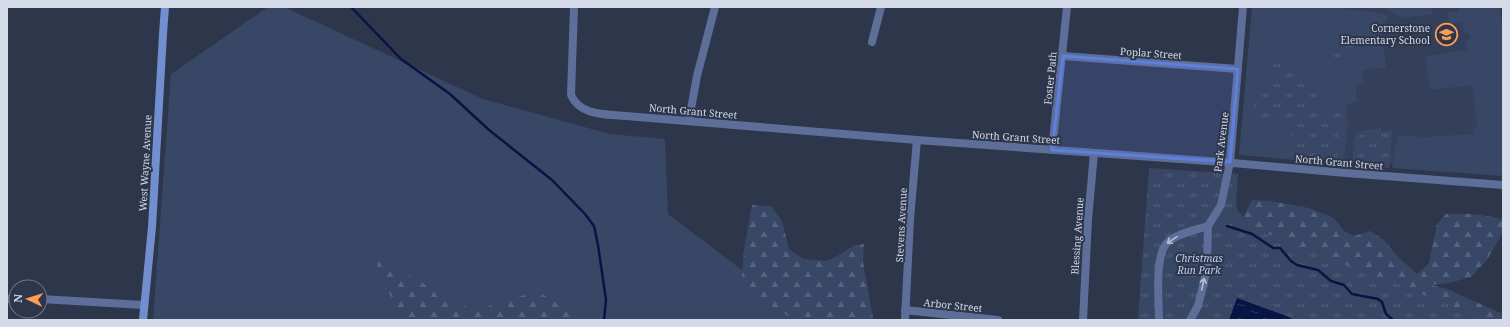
<svg xmlns="http://www.w3.org/2000/svg" width="1510" height="327" font-family="'Noto Serif',serif">
	<style>
		.built { fill: #34405a }
		.green { fill: #394767 }
		.forest { fill: url(#forest-firs) }
		.park { fill: url(#park-tufts) }
		.water { fill: url(#water-ripples) }
		.lines { fill: none; stroke-linecap: round; stroke-linejoin: round }
		.stream { stroke: #061545; stroke-width: 2.5 }
		.street { stroke: #5d6f98; stroke-width: 8 }
		.secondary { stroke: #718ecf; stroke-width: 8 }
		.oneway { stroke: #b6bfd4 }
		.marked { fill: #5d7fde; fill-opacity: 0.2; stroke: #5d7fde; stroke-width: 3; stroke-linejoin: round }
		.labels { text-anchor: middle; dominant-baseline: central; stroke-width: 4; stroke-linejoin: round; paint-order: stroke }
		.poi-label { font-size: 10px; fill: #d4dae8; stroke: #2d364a; text-anchor: end }
		.street-label { font-size: 10px; fill: #d4dae8; stroke: #2d364a }
		.park-label { font-size: 10px; font-style: italic; fill: #c0cff0; stroke: #2d364a }
	</style>
	<defs>
		<pattern id="forest-firs" width="22" height="20" patternUnits="userSpaceOnUse"><rect width="22" height="20" fill="#394767"/><path d="M5 1l3.5 6h-7zM16 11l3.5 6h-7z" fill="#55617d"/></pattern>
		<pattern id="park-tufts" width="24" height="20" patternUnits="userSpaceOnUse"><rect width="24" height="20" fill="#394767"/><path d="M3 7l-1-3M5 7V3M7 7l1-3M15 17l-1-3M17 17v-4M19 17l1-3" fill="none" stroke="#55617d"/></pattern>
		<pattern id="water-ripples" width="26" height="14" patternUnits="userSpaceOnUse"><rect width="26" height="14" fill="#061545"/><path d="M2 4q2-2 4 0t4 0M15 11q2-2 4 0t4 0" fill="none" stroke="#293660"/></pattern>
	</defs>
	<rect width="100%" height="100%" fill="#2d364a"/>
	<polygon class="built" points="1254,7 1497,7 1503,57 1503,173 1241,153"/>
	<g class="green">
		<polygon points="268,7 284,7 483,99 610,134 665,139 668,214 808,320 153,320 171,74"/>
		<polygon points="1252,7 1345,7 1347,9 1372,12 1379,14 1380,12 1388,17 1381,30 1386,67 1362,70 1364,83 1355,85 1357,101 1348,104 1345,108 1348,119 1344,164 1239,155"/>
		<polygon points="1383,7 1432,7 1432,15 1400,17"/>
		<polygon points="1458,7 1500,7 1503,31 1503,176 1392,168 1395,145 1396,144 1398,135 1424,137 1473,134 1473,129 1477,128 1472,85 1430,90 1426,56 1467,50 1465,40 1470,39 1469,33 1464,33 1463,22 1449,24 1448,12 1458,11"/>
		<polygon points="1381,128 1381,132 1360,135 1354,160 1390,163 1389,168 1352,164 1355,135 1361,131"/>
	</g>
	<g class="forest">
		<path d="M1231,192L1238,211L1243,217L1252,200L1270,201L1309,208L1334,218L1344,231L1354,236L1370,231L1384,240L1399,258L1417,274L1429,263L1437,224L1446,214C1466,213 1483,214 1502,219L1503,232L1487,260L1471,277L1449,283L1431,285L1447,289L1503,314V320H1327L1222,218Z"/>
		<polygon points="752,205 771,206 782,221 789,249 804,259 826,261 837,256 855,245 864,244 863,262 873,318 877,320 796,320 741,291 744,249"/>
		<polygon points="373,256 474,311 537,291 584,320 401,320"/>
	</g>
	<g class="park">
		<path d="M1350,33L1358,49L1357,56L1348,64L1344,59L1334,58C1320,46 1338,33 1350,33Z"/>
		<path d="M1281,55L1300,80L1312,81L1315,77L1320,80L1321,113L1335,110L1341,111L1337,159L1290,155L1292,123L1278,113C1260,125 1247,112 1257,96L1272,89L1275,90L1273,87L1274,72L1269,64Z"/>
		<path d="M1392,130L1390,163L1354,161C1355,153 1353,139 1360,135Z"/>
		<polygon points="1149,168 1238,174 1235,221 1488,320 1138,320"/>
	</g>
	<polygon class="water" points="1237,298 1292,318 1292,320 1229,320"/>
	<g class="lines">
		<g class="stream">
			<polyline points="351,7 401,59 450,94 489,130 552,180 585,214 594,226 598,245 606,300 604,320"/>
			<polyline points="1227,226 1252,234 1273,248 1280,248 1291,261 1297,265 1318,270 1331,281 1344,285 1352,294 1378,299 1382,302 1386,314 1393,320"/>
		</g>
		<g class="street">
			<path d="M574,7L571,95C580,116 606,114 626,116L917,140L1222,162L1346,173L1503,185"/>
			<polyline points="872,42 881,7"/>
			<polyline points="1063,56 1238,69"/>
			<polyline points="689,120 697,76 715,7"/>
			<polyline points="1052,150 1067,7"/>
			<polyline points="7,299 16,298"/>
			<polyline points="40,299 144,305"/>
			<polyline points="905,310 998,320"/>
			<polyline points="905,320 910,219 917,140"/>
			<polyline points="1083,320 1088,220 1094,153"/>
			<path d="M1159,320C1159,301 1154,254 1168,242C1178,233 1196,230 1208,226"/>
			<polyline points="1190,320 1198,306 1203,286 1207,267 1208,226 1221,205 1230,162 1243,7"/>
		</g>
		<polyline class="secondary" points="143,320 152,227 163,34 165,7"/>
	</g>
	<defs><path id="oneway-shaft" d="M-6 0H5M1.5-3L5.5 0L1.5 3" fill="none" stroke-width="1.6" stroke-linecap="round" stroke-linejoin="round"/></defs>
	<g class="oneway">
		<use href="#oneway-shaft" transform="translate(1172 240) rotate(146)"/>
		<use href="#oneway-shaft" transform="translate(1203 284) rotate(-78)"/>
	</g>
	<path class="marked" d="M1063,56L1238,69L1230,162L1052,150Z"/>
	<defs>
		<symbol id="school-ring" viewBox="-11 -11 22 22"><circle r="9.5" fill="#2d364a" stroke="#fd9d54" stroke-width="1.5"/><path d="M0-5L7-2L0 1L-7-2ZM-4 1L0 2.5L4 1V4Q0 6-4 4Z" fill="#fd9d54"/></symbol>
	</defs>
	<g fill-rule="evenodd">
		<use href="#school-ring" x="1434" y="22" width="25" height="25"/>
	</g>
	<g class="labels">
		<g class="poi-label">
			<text x="1430" y="28">Cornerstone<tspan x="1430" dy="12">Elementary School</tspan></text>
		</g>
		<g class="street-label">
			<text transform="translate(1151 53) rotate(4)">Poplar Street</text>
			<text transform="translate(1050 78) rotate(-84)">Foster Path</text>
			<text transform="translate(693 111) rotate(5)">North Grant Street</text>
			<text transform="translate(1016 137) rotate(4)">North Grant Street</text>
			<text transform="translate(1221 142) rotate(-83)">Park Avenue</text>
			<text transform="translate(1339 162) rotate(5)">North Grant Street</text>
			<text transform="translate(145 163) rotate(-87)">West Wayne Avenue</text>
			<text transform="translate(901 225) rotate(-87)">Stevens Avenue</text>
			<text transform="translate(1077 236) rotate(-86)">Blessing Avenue</text>
			<text transform="translate(953 305) rotate(6)">Arbor Street</text>
		</g>
		<g class="park-label">
			<text x="1199" y="258">Christmas<tspan x="1199" dy="12">Run Park</tspan></text>
		</g>
	</g>
	<rect width="1510" height="327" fill="none" stroke="#d4dae8" stroke-width="16"/>
	<g transform="translate(28 299) rotate(274)"><circle r="19" fill="#2d364a" stroke="#707889"/>
	<path d="M0-3L7 15L0 10L-7 15Z" fill="#fd9d54"/>
	<text y="-6" font-size="11" font-weight="bold" text-anchor="middle" fill="#d4dae8">N</text>
	</g>
</svg>
